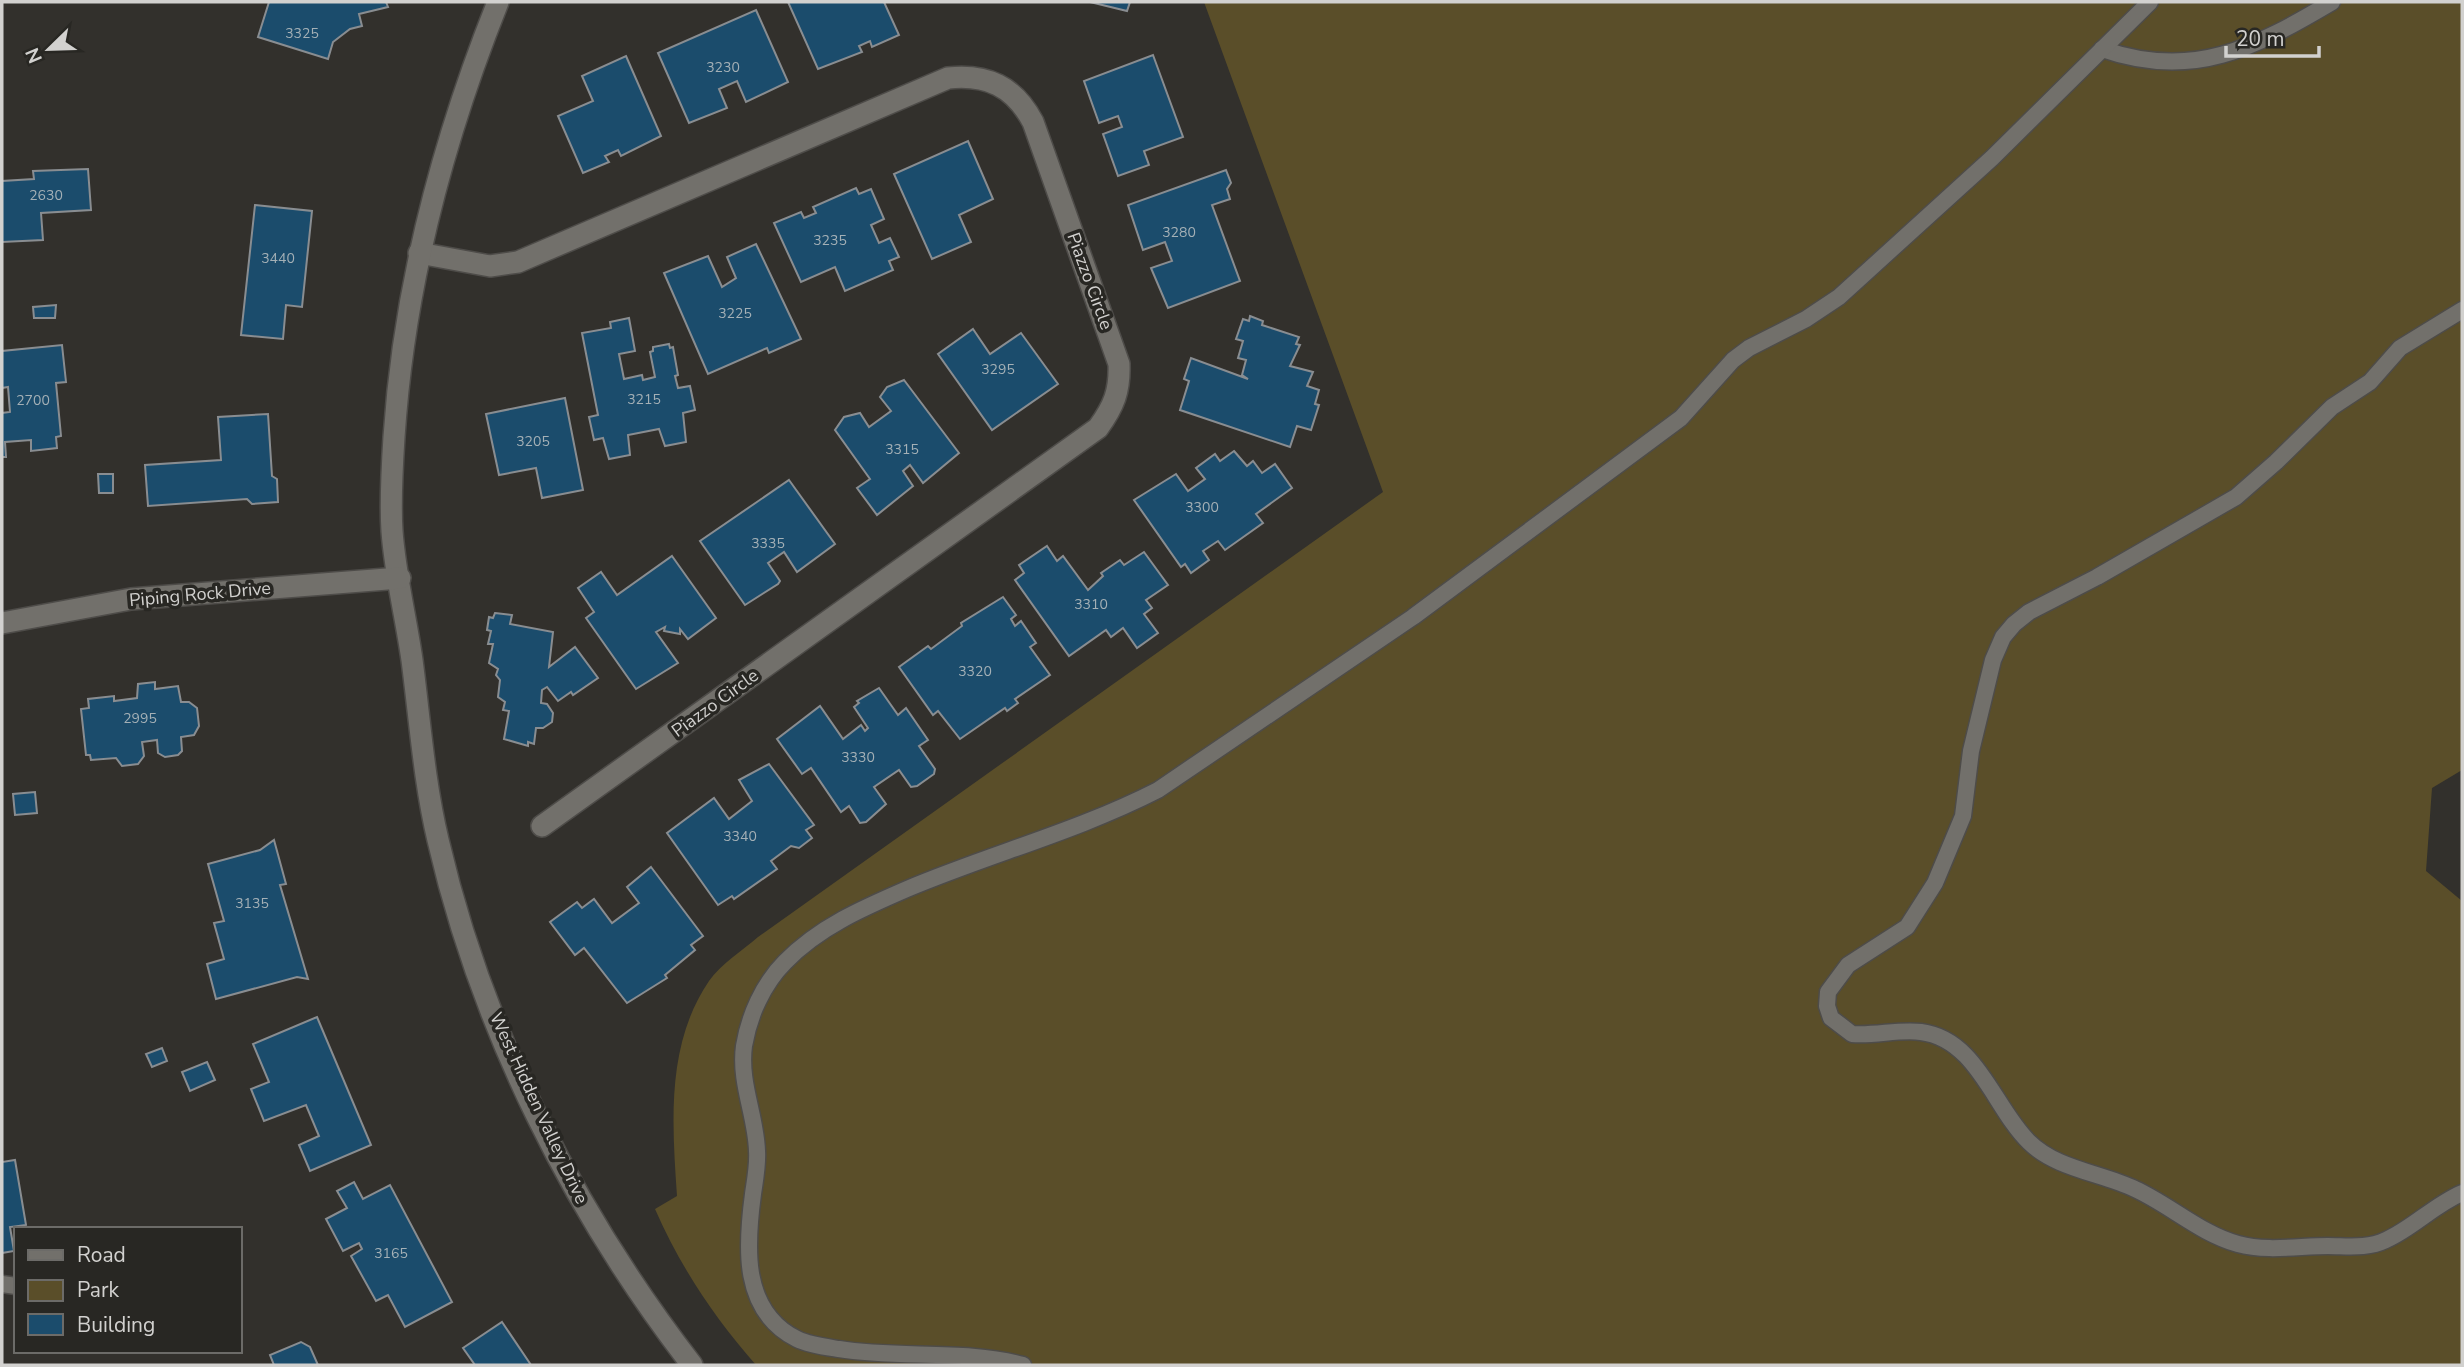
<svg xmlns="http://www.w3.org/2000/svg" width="2464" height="1367" font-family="'Nunito Sans',sans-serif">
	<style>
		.green { fill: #5a4e29 }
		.building { fill: #1b4c6c; stroke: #898d91; stroke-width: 2 }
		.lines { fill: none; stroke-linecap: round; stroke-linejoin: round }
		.lane-casing { stroke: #4e4c49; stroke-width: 19 }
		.street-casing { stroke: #4e4c49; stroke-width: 24 }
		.secondary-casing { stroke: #4e4c49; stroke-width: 24 }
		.lane { stroke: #72706b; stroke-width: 16 }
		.street { stroke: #72706b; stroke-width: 21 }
		.secondary { stroke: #72706b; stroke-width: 21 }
		.labels { text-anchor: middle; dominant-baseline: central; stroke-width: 7; stroke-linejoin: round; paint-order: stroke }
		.number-label { font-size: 14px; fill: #a4b0b6 }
		.street-label { font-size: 18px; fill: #d2d1cf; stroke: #282723 }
	</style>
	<rect width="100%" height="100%" fill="#32302c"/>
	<path class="green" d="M1204,2H2462V770L2432,788L2426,871L2462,901V1365H756C714,1317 681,1268 655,1209L677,1196C672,1123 666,1044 709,981C721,964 743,950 758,937L1383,492Z"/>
	<g class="building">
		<polygon points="269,2 386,2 388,7 359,14 362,26 350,29 333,42 328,59 258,37"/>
		<polygon points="788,2 884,2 899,35 872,47 870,41 859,46 862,52 818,69"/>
		<polygon points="1090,2 1130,2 1127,11"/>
		<polygon points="756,10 788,82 746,102 737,81 719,89 727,108 689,123 658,53"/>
		<polygon points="1153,55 1183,137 1144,151 1149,165 1118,176 1103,134 1122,127 1118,116 1099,123 1084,81"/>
		<polygon points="626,56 661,136 621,156 618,150 605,156 609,162 583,173 558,116 593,101 582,76"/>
		<polygon points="968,141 993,199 959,215 971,242 932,259 894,174"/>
		<polygon points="88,169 91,210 41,213 43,240 2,242 2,181 34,179 33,171"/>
		<polygon points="1226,170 1231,183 1227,189 1230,199 1212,205 1240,281 1168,308 1151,268 1172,261 1165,242 1143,250 1128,205"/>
		<polygon points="856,188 859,194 871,189 884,219 871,225 879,243 890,238 899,257 889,261 893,270 845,291 835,267 801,282 774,223 801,212 804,218 816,213 813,207"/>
		<polygon points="255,205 312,211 302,307 286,305 283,339 241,335"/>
		<polygon points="756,244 801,339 769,353 767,348 708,374 664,273 708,256 722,287 736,278 727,257"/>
		<polygon points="56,305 55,318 34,318 33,307"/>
		<polygon points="1250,316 1263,321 1262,325 1299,337 1296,344 1300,345 1290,366 1313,372 1307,386 1319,390 1315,404 1319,405 1311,430 1297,426 1290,447 1180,410 1189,381 1184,379 1191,358 1248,379 1242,375 1246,360 1238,358 1243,341 1236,339 1243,319 1249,321"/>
		<polygon points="629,318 635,351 619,354 624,379 642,375 643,380 655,377 650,352 653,351 653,347 669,344 670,348 673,347 678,375 675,376 678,388 690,386 695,410 683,413 686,442 665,446 659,429 628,435 630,455 609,459 603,438 594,440 589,417 598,415 582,333 611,328 610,322"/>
		<polygon points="973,329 990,354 1021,333 1058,384 992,430 938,354"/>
		<polygon points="62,345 66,382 56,383 61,436 56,437 57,448 31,451 31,440 5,442 6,457 2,457 2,413 10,412 8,387 2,388 2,351"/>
		<polygon points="904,380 959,453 923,483 910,465 903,471 913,486 877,515 857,488 870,479 835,430 844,417 860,413 869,427 891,411 880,397 887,387"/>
		<polygon points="565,398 583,490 542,498 536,468 499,475 486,414"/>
		<polygon points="268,414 272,476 277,479 278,502 252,504 247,499 148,506 145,465 221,460 218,417"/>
		<polygon points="1234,451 1247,466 1253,461 1262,473 1275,464 1292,488 1256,514 1263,523 1225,550 1218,541 1203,551 1209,560 1191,573 1185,564 1181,567 1134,500 1176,474 1188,491 1205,479 1196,468 1215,454 1220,461"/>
		<polygon points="98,474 113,474 113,493 99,493"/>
		<polygon points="789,480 835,544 797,572 784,552 768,563 780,581 778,584 745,605 700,541"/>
		<polygon points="1047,546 1057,561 1063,556 1088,590 1103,576 1101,573 1120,560 1124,565 1144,552 1168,585 1146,600 1152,608 1144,614 1158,633 1137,648 1123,628 1111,637 1106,630 1069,656 1015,580 1024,573 1019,565"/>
		<polygon points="672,556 716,618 688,639 680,629 680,634 664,631 665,627 656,632 678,663 636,689 586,618 594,612 578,588 601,572 617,595"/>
		<polygon points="1003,597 1016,615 1011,619 1015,626 1021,621 1036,643 1030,647 1050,675 1015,699 1018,703 1007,711 1005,708 960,739 938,711 933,715 899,667 928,646 931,649 962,626 961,623"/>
		<polygon points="495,613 512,615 510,624 553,632 549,667 575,647 598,678 573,695 571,692 558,701 547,687 542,690 541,703 547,704 553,713 552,722 543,728 536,728 534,744 528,742 528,746 504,739 509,711 503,710 505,702 498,697 500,680 496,675 498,669 489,663 493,644 488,644 491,631 487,630 489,617 493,618"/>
		<polygon points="155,682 155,689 178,686 181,702 189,702 197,708 199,726 194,735 181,737 182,751 178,755 165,757 158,753 157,740 142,742 144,756 138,764 122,766 116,758 91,760 90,755 86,755 81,709 89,708 88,699 114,696 114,701 137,698 138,684"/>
		<polygon points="879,688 898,715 906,708 928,740 919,746 935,769 934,774 917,786 911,787 899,770 874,787 886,804 866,822 860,823 849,806 841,812 811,768 802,774 777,739 820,706 843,739 861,725 865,731 868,728 854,707 859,703 857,701"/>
		<polygon points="769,764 814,825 806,830 812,838 799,848 791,846 771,861 777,869 734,899 732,896 718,905 667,833 714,798 729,819 752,801 739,780"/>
		<polygon points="35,792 37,813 15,815 13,794"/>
		<polygon points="274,840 286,884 280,885 308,979 297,977 216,999 207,964 224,959 214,923 224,921 208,864 260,850"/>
		<polygon points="651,867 703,936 691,945 695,950 665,975 667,978 627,1003 584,948 575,955 550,922 577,902 582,908 594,899 612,923 639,903 627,887"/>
		<polygon points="317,1017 371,1145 310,1171 299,1145 319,1136 306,1105 264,1121 251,1089 269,1082 253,1044"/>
		<polygon points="162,1048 167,1061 152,1067 146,1054"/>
		<polygon points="207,1062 215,1080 190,1091 182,1072"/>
		<polygon points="15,1160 26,1225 10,1227 14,1251 2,1253 2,1162"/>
		<polygon points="354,1182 363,1199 390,1185 452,1302 405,1327 388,1295 376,1301 351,1256 362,1249 359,1243 343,1251 326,1219 347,1208 337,1191"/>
		<polygon points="502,1322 531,1365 475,1365 463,1348"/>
		<polygon points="301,1342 310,1347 318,1365 274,1365 270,1355"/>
	</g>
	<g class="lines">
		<defs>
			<g id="lane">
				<path d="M2102,49C2193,81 2254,48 2332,2"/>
				<path d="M2462,310L2400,348L2370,382L2332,407L2276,462L2236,497L2097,577L2029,612L2014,624L2003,637L1993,660L1971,751L1963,816L1935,883L1907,927L1848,965L1828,992L1827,1006L1831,1018L1852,1034C1875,1036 1899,1029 1921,1032C1977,1039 1994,1108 2029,1142C2056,1169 2102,1173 2135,1189C2170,1205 2201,1234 2238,1244C2267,1252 2299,1246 2328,1246C2348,1246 2367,1249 2386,1240C2413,1228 2434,1205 2462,1193"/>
				<polyline points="2,1284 16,1286"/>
				<path d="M1023,1365C966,1349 898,1359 839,1349C826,1347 809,1345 797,1339C741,1311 746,1246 753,1194C755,1180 758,1165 757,1151C756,1116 739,1082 744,1046C749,1016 763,984 785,962C819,927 863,908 907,889C990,854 1078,831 1158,790L1413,617L1681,418L1733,360L1749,348L1806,319L1839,297L1992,158L2150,2"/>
			</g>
			<path id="street" d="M419,253L490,266L518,262L948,78C987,74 1014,86 1033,122L1119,364C1120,391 1114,406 1098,428L542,826"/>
			<g id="secondary">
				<path d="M498,2C442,142 404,285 394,437C392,468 390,501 392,531C395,574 406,618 412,660C420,721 424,781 438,840C482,1030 573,1211 692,1365"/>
				<polyline points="2,623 131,599 400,578"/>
			</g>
		</defs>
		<use href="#lane" class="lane-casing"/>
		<use href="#street" class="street-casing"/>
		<use href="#secondary" class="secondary-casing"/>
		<use href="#lane" class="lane"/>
		<use href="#street" class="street"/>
		<use href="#secondary" class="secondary"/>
	</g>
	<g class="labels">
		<g class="number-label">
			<text x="302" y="33">3325</text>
			<text x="723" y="67">3230</text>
			<text x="46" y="195">2630</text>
			<text x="1179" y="232">3280</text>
			<text x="830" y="240">3235</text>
			<text x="278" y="258">3440</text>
			<text x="735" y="313">3225</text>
			<text x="998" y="369">3295</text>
			<text x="644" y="399">3215</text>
			<text x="33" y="400">2700</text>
			<text x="533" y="441">3205</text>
			<text x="902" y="449">3315</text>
			<text x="1202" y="507">3300</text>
			<text x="768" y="543">3335</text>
			<text x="1091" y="604">3310</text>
			<text x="975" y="671">3320</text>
			<text x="140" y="718">2995</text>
			<text x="858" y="757">3330</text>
			<text x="740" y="836">3340</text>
			<text x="252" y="903">3135</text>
			<text x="391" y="1253">3165</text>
		</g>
		<g class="street-label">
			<text transform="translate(1090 281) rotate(70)">Piazzo Circle</text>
			<text transform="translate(200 594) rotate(-5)">Piping Rock Drive</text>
			<text transform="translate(715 703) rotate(-36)">Piazzo Circle</text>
			<text transform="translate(539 1108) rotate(65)">West Hidden Valley Drive</text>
		</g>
	</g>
	<rect width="2464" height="1367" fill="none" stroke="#d2d1cf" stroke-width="7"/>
	<rect x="14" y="1227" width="228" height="126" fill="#282723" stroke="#6c6b68" stroke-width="2"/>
	<rect x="28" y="1250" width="35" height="10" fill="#72706b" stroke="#6c6b68" stroke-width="2"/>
	<text x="77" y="1262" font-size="21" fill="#d2d1cf">Road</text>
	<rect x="28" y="1280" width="35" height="21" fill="#5a4e29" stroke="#6c6b68" stroke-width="2"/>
	<text x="77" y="1297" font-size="21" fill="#d2d1cf">Park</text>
	<rect x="28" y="1314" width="35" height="21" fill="#1b4c6c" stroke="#6c6b68" stroke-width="2"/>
	<text x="77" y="1332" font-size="21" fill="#d2d1cf">Building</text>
	<g transform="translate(49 49) rotate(247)" stroke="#282723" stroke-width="5" paint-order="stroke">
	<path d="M0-5L12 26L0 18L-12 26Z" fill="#d2d1cf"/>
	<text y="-10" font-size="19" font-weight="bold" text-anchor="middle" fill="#d2d1cf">N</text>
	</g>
	<path d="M2226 46v10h93v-10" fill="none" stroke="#d2d1cf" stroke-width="3.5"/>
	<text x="2236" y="46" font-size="21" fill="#d2d1cf" stroke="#282723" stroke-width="5" paint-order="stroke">20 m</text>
</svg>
